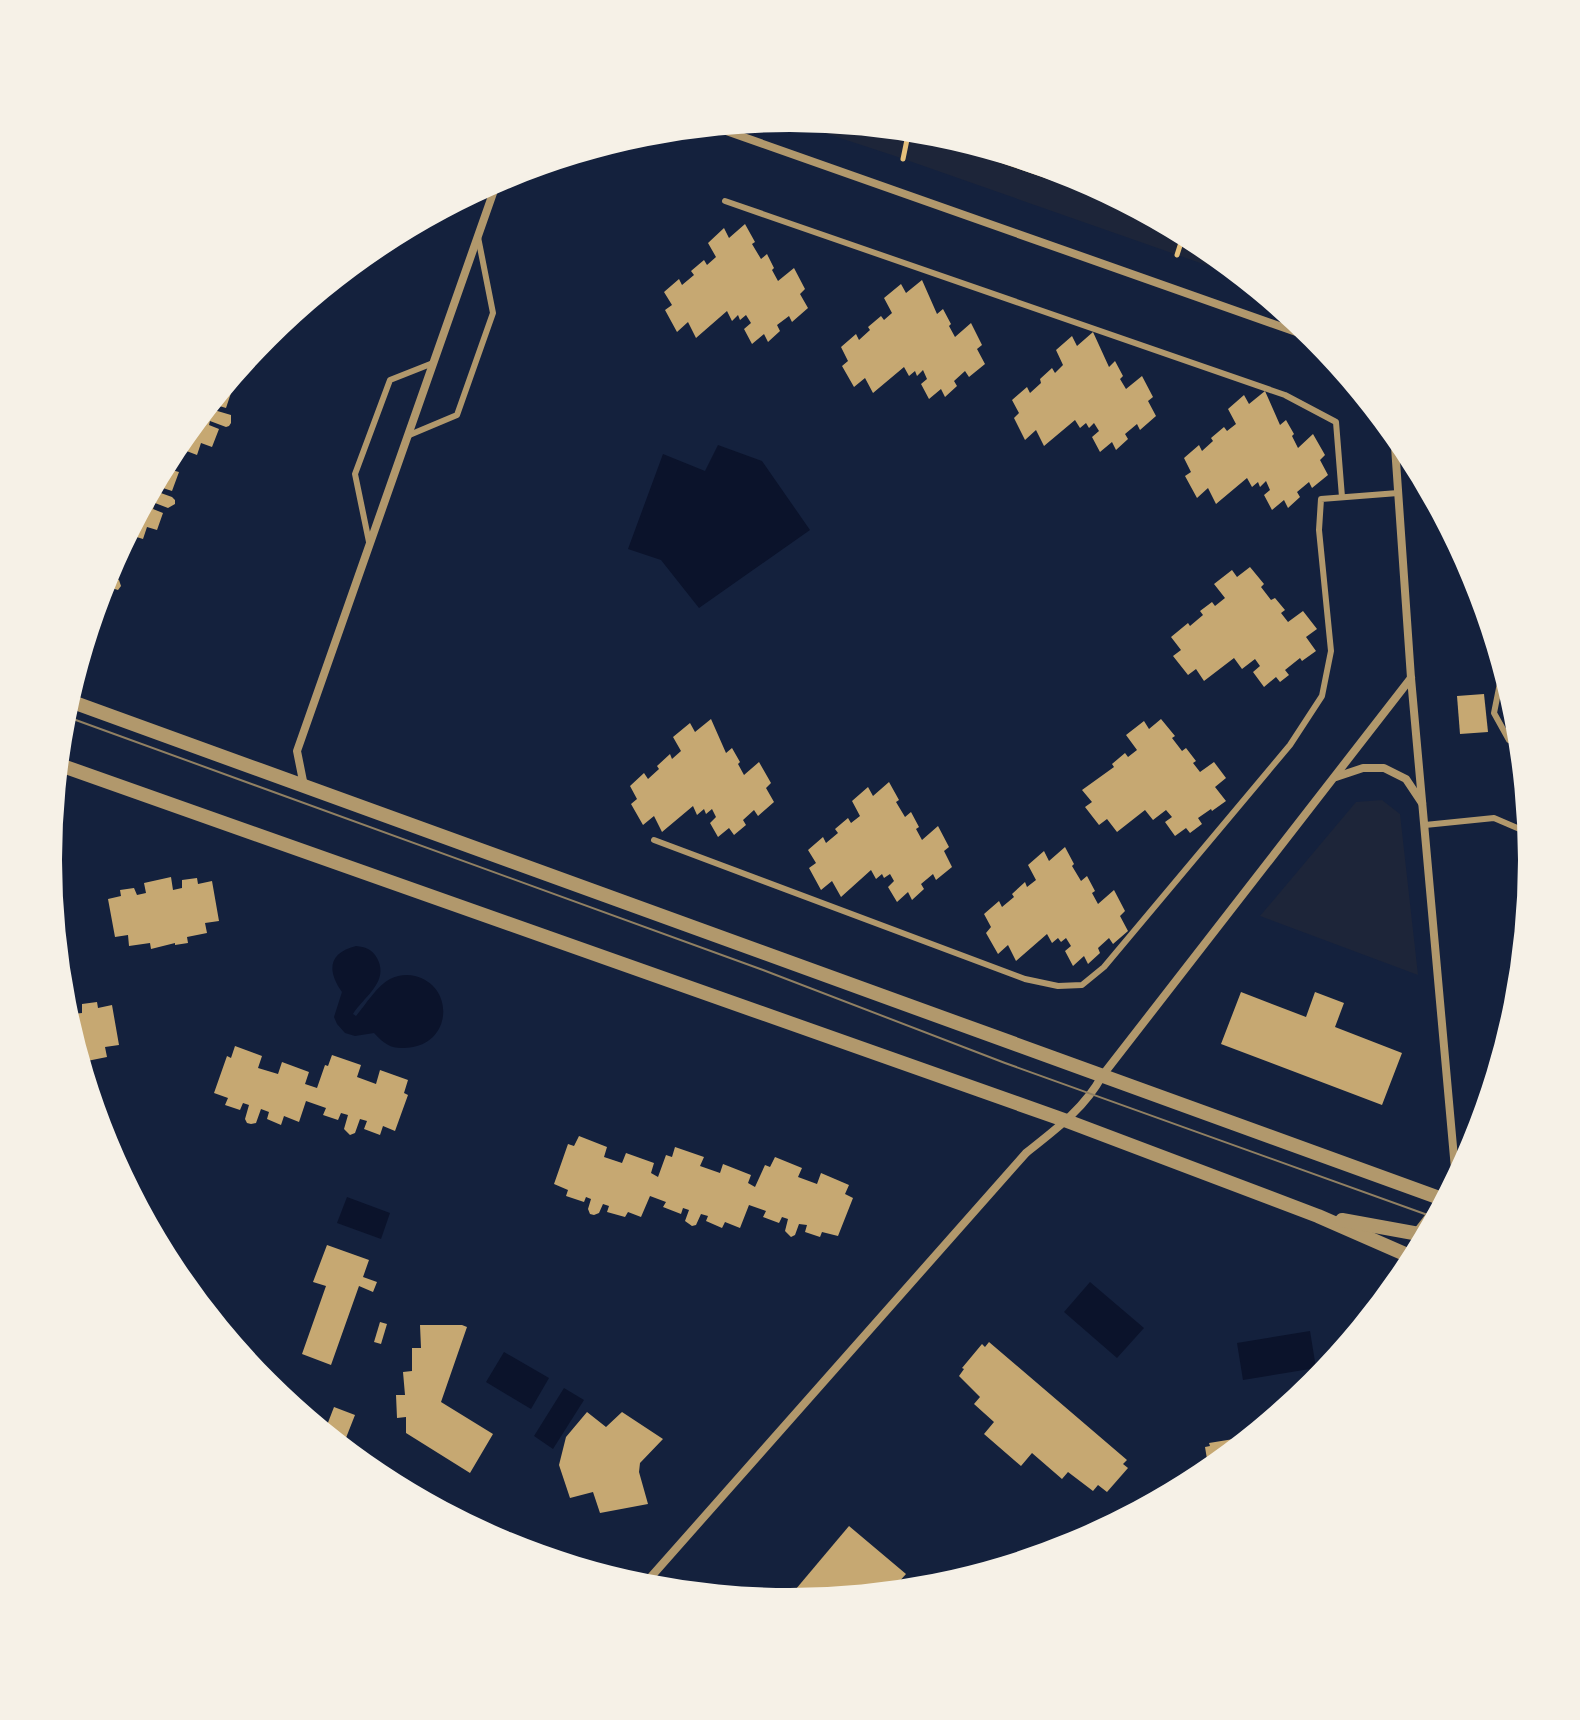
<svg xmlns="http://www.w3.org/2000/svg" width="1580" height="1720" font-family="'Zilla Slab',serif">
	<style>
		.green { fill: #1d2539 }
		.water { fill: #0b132b }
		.building { fill: #c6a872 }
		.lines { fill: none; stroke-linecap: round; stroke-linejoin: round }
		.path { stroke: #e5c07b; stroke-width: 5 }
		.service { stroke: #b1986c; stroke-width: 6 }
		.minor { stroke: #b1986c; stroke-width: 8 }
		.tertiary { stroke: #b1986c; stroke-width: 14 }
		.tram { stroke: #918062; stroke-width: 2 }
	</style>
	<rect width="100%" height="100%" fill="#14213d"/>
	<g class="green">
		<polygon points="790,118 935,132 1074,175 1203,243 1246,279 895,156 782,119"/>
		<polygon points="1382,800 1400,814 1418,975 1260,916 1356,802"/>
	</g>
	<g class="water">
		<polygon points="718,445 762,461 810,530 699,608 661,560 628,549 663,454 705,471"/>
		<path d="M356,946C365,947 372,949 377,958C390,982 363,997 353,1014L356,1016C366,1004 377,986 390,979C398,975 407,974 415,976C454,986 452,1040 413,1047C394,1050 387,1047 374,1033L355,1036L345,1033L337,1024L334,1017L342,992C327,971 328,953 356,946Z"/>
		<polygon points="347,1197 390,1213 381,1239 337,1223"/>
		<polygon points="1090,1282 1144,1328 1117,1358 1064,1312"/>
		<polygon points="1310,1331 1316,1368 1243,1380 1237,1343"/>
		<polygon points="504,1352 549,1378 531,1409 486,1382"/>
		<polygon points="564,1388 584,1400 553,1449 534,1436"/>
	</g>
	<g class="building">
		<polygon points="745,224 755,242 752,244 761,259 767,254 774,268 772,270 778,281 794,268 805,289 800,294 808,308 792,322 789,316 777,325 780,331 768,342 764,334 752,344 744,329 751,323 746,315 740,320 738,315 732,321 727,311 696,338 688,322 677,332 665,310 672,305 664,292 679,279 682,285 694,275 691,271 704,260 707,265 716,257 708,243 724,228 729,238"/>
		<polygon points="922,280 937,314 943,309 951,324 949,326 955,337 971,323 982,345 977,349 985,364 969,377 965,371 954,381 957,386 945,397 941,389 929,399 921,384 927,379 923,370 917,376 915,371 909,376 904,367 873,393 865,378 854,387 842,366 848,361 841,347 856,334 859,340 870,330 868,327 881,316 884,320 892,313 884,298 901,284 906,293"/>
		<polygon points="1093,332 1109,367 1115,361 1123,376 1120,379 1126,389 1142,376 1153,397 1148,401 1156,416 1140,430 1137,424 1125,434 1128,439 1116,450 1112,442 1100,452 1092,437 1099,431 1094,423 1089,428 1086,423 1080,428 1075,420 1044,446 1036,430 1025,440 1014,418 1019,413 1012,400 1027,387 1030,393 1041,383 1040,379 1052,368 1055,373 1063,365 1056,350 1072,336 1077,346"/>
		<polygon points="223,387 232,390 226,408 216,405 214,410 231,415 231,423 229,426 226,427 210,421 209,425 219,429 212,447 201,443 197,455 176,447 168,469 179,472 172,491 160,487 158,492 172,497 175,500 175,504 168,508 155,503 153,509 163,513 157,530 147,527 143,539 127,534 173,447"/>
		<polygon points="1265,391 1280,425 1286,420 1294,434 1292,436 1298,448 1313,434 1325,455 1320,460 1328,475 1312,488 1309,482 1297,492 1300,497 1288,508 1284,500 1272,510 1264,495 1270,490 1266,481 1260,487 1258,482 1252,487 1247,478 1216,504 1208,488 1197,498 1185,476 1191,472 1184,458 1199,445 1202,451 1213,441 1211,438 1224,427 1227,431 1236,424 1228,409 1244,395 1249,404"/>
		<polygon points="116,554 124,556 117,573 108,570"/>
		<polygon points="1250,567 1264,584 1261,587 1271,600 1275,598 1285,610 1281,613 1288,622 1303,611 1317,629 1306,637 1316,651 1302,661 1300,658 1285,670 1289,675 1280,682 1276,677 1264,687 1253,672 1260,666 1255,659 1242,669 1234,658 1204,681 1196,669 1188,675 1173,656 1181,650 1171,637 1188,623 1190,626 1203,615 1200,611 1212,602 1215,606 1225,598 1214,584 1232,570 1237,577"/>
		<polygon points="105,575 119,580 121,586 118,590 102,585"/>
		<polygon points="100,591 109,595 102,613 94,610"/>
		<polygon points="1484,694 1488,732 1460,734 1457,696"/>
		<polygon points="711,719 726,753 732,748 740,762 738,764 744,775 759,762 771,783 766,788 774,802 758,816 754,810 743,820 746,825 734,835 729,828 718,837 710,823 716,817 712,809 706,814 704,809 697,815 693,806 662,832 654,816 643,825 631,804 637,799 630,786 644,773 648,779 659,769 657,766 670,754 672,759 681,751 673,737 690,723 695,732"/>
		<polygon points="1161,719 1175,736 1172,738 1182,751 1186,748 1196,761 1193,763 1200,772 1214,762 1226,778 1215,787 1226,801 1212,811 1211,809 1198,818 1202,824 1190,833 1186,828 1175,836 1165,822 1172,817 1166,810 1153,820 1145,810 1117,832 1107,819 1099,825 1085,807 1092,802 1082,790 1114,767 1112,764 1125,753 1128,757 1137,750 1126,735 1144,721 1149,729"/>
		<polygon points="889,782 899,800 896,802 905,817 911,812 919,827 916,829 922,840 938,826 949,847 944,851 952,867 936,880 933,874 921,884 924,889 912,900 908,892 897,902 888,887 894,881 890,874 884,878 882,874 876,879 871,870 841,897 832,881 821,890 809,868 816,863 808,850 823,837 826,843 838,833 835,829 848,818 851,823 860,816 852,801 868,787 873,796"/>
		<polygon points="1065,847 1074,864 1072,866 1081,881 1087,876 1095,891 1092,893 1098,904 1114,890 1125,911 1120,916 1128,931 1113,944 1109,938 1098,948 1100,953 1088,964 1084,956 1073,966 1065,951 1071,946 1066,938 1061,942 1058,938 1052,943 1047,934 1016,961 1008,945 998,954 986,933 991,927 984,914 999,901 1002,907 1014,897 1012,894 1025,882 1027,887 1036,880 1028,865 1044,851 1049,861"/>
		<polygon points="171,877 173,890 182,888 182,880 197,878 198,884 212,881 219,921 205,923 207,933 187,937 188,943 175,945 175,943 151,949 150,943 129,946 128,935 115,937 108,899 121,896 120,890 134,888 137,895 146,893 144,883"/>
		<polygon points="1241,992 1306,1017 1315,992 1344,1003 1335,1027 1402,1053 1382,1105 1221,1044"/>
		<polygon points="71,1001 73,1014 82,1013 82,1004 97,1002 98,1008 112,1005 119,1045 105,1047 107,1057 87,1061 88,1067 82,1068 62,1004 62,1002"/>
		<polygon points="235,1046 262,1056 258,1068 278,1074 282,1062 309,1072 305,1084 317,1088 325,1065 328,1066 332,1055 361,1065 357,1077 376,1084 380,1070 408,1080 404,1093 408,1095 395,1131 383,1126 380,1135 364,1129 367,1121 360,1119 355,1133 350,1135 344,1129 348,1115 341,1113 338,1120 323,1115 326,1108 306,1101 299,1122 284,1116 281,1125 267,1119 269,1112 261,1109 256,1123 251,1124 247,1123 245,1119 249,1105 243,1103 240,1110 225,1105 228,1098 214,1093 227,1056 231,1058"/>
		<polygon points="579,1136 607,1147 604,1157 622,1163 626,1153 654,1163 651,1173 658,1177 666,1155 672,1157 675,1147 704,1157 700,1166 720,1173 723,1164 751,1175 748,1183 755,1187 765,1165 770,1167 775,1157 802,1168 798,1177 817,1184 821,1173 849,1185 845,1194 853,1198 838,1236 822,1232 820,1237 805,1232 807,1225 799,1224 795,1235 791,1237 785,1231 788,1219 782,1217 779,1223 763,1217 766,1211 749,1205 740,1228 725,1222 722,1228 706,1221 708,1216 701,1214 696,1225 692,1226 685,1221 689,1210 683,1208 681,1214 663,1207 666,1202 650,1196 641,1217 628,1212 625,1217 607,1212 609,1206 603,1204 599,1213 594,1215 590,1214 588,1209 591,1199 586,1197 584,1202 566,1196 568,1190 554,1184 568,1144 574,1146"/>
		<polygon points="327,1245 369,1260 363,1277 377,1282 373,1292 359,1286 331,1365 302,1354 326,1286 313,1282"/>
		<polygon points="380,1322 387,1324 381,1344 374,1342"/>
		<polygon points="420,1325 462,1325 467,1327 441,1402 493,1434 470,1473 406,1433 406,1417 397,1418 396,1395 405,1395 403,1372 412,1371 412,1348 421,1348"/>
		<polygon points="989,1342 1127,1460 1123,1464 1128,1468 1107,1492 1098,1485 1093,1491 1068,1472 1062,1479 1032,1453 1021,1466 984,1434 994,1422 974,1404 980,1397 959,1376 964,1369 962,1368 982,1344 985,1347"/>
		<polygon points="334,1407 355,1415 342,1448 324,1433"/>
		<polygon points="587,1412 606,1427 622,1412 663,1439 640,1463 639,1472 648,1504 600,1513 593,1492 570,1498 559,1465 566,1437"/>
		<polygon points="1252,1436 1209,1471 1205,1447 1210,1446 1209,1443"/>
		<polygon points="849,1526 906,1574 890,1592 785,1602"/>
	</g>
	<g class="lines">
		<g class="path">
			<polyline points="913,130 1131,205"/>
			<polyline points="903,159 909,130"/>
			<polyline points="1177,255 1184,233"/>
		</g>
		<g class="service">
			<polyline points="725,201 1285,395 1336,422 1342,497"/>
			<polyline points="407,436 457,415 493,313 478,237"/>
			<polyline points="369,542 355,474 390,380 433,363"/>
			<polyline points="1503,668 1494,713 1509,740 1521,747"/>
			<polyline points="1425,825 1494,818 1529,833"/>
			<polyline points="654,840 1025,979 1058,986 1082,985 1104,967 1290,745 1322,696 1331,651 1319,530 1321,499 1398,493"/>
		</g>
		<g class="minor">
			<polyline points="712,126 1319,340"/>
			<polyline points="1394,432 1411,678 1456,1180"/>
			<polyline points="1336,777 1363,768 1384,768 1406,779 1422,803"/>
			<polyline points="304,786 297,751 498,179"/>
			<path d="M642,1587L1026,1153C1055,1130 1084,1109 1102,1076L1411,678"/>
		</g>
		<g class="tertiary">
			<polyline points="67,700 1445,1200"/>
			<polyline points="57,764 1067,1121 1318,1216 1414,1258"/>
			<polyline points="1342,1220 1419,1234 1433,1216 1439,1212"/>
		</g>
		<polyline class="tram" points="62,715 763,970 1005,1063 1436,1218"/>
	</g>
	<path d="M0 0H1580V1720H0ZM62 860a728 728 0 1 1 1456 0a728 728 0 1 1-1456 0Z" fill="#f6f1e7" fill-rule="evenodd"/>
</svg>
